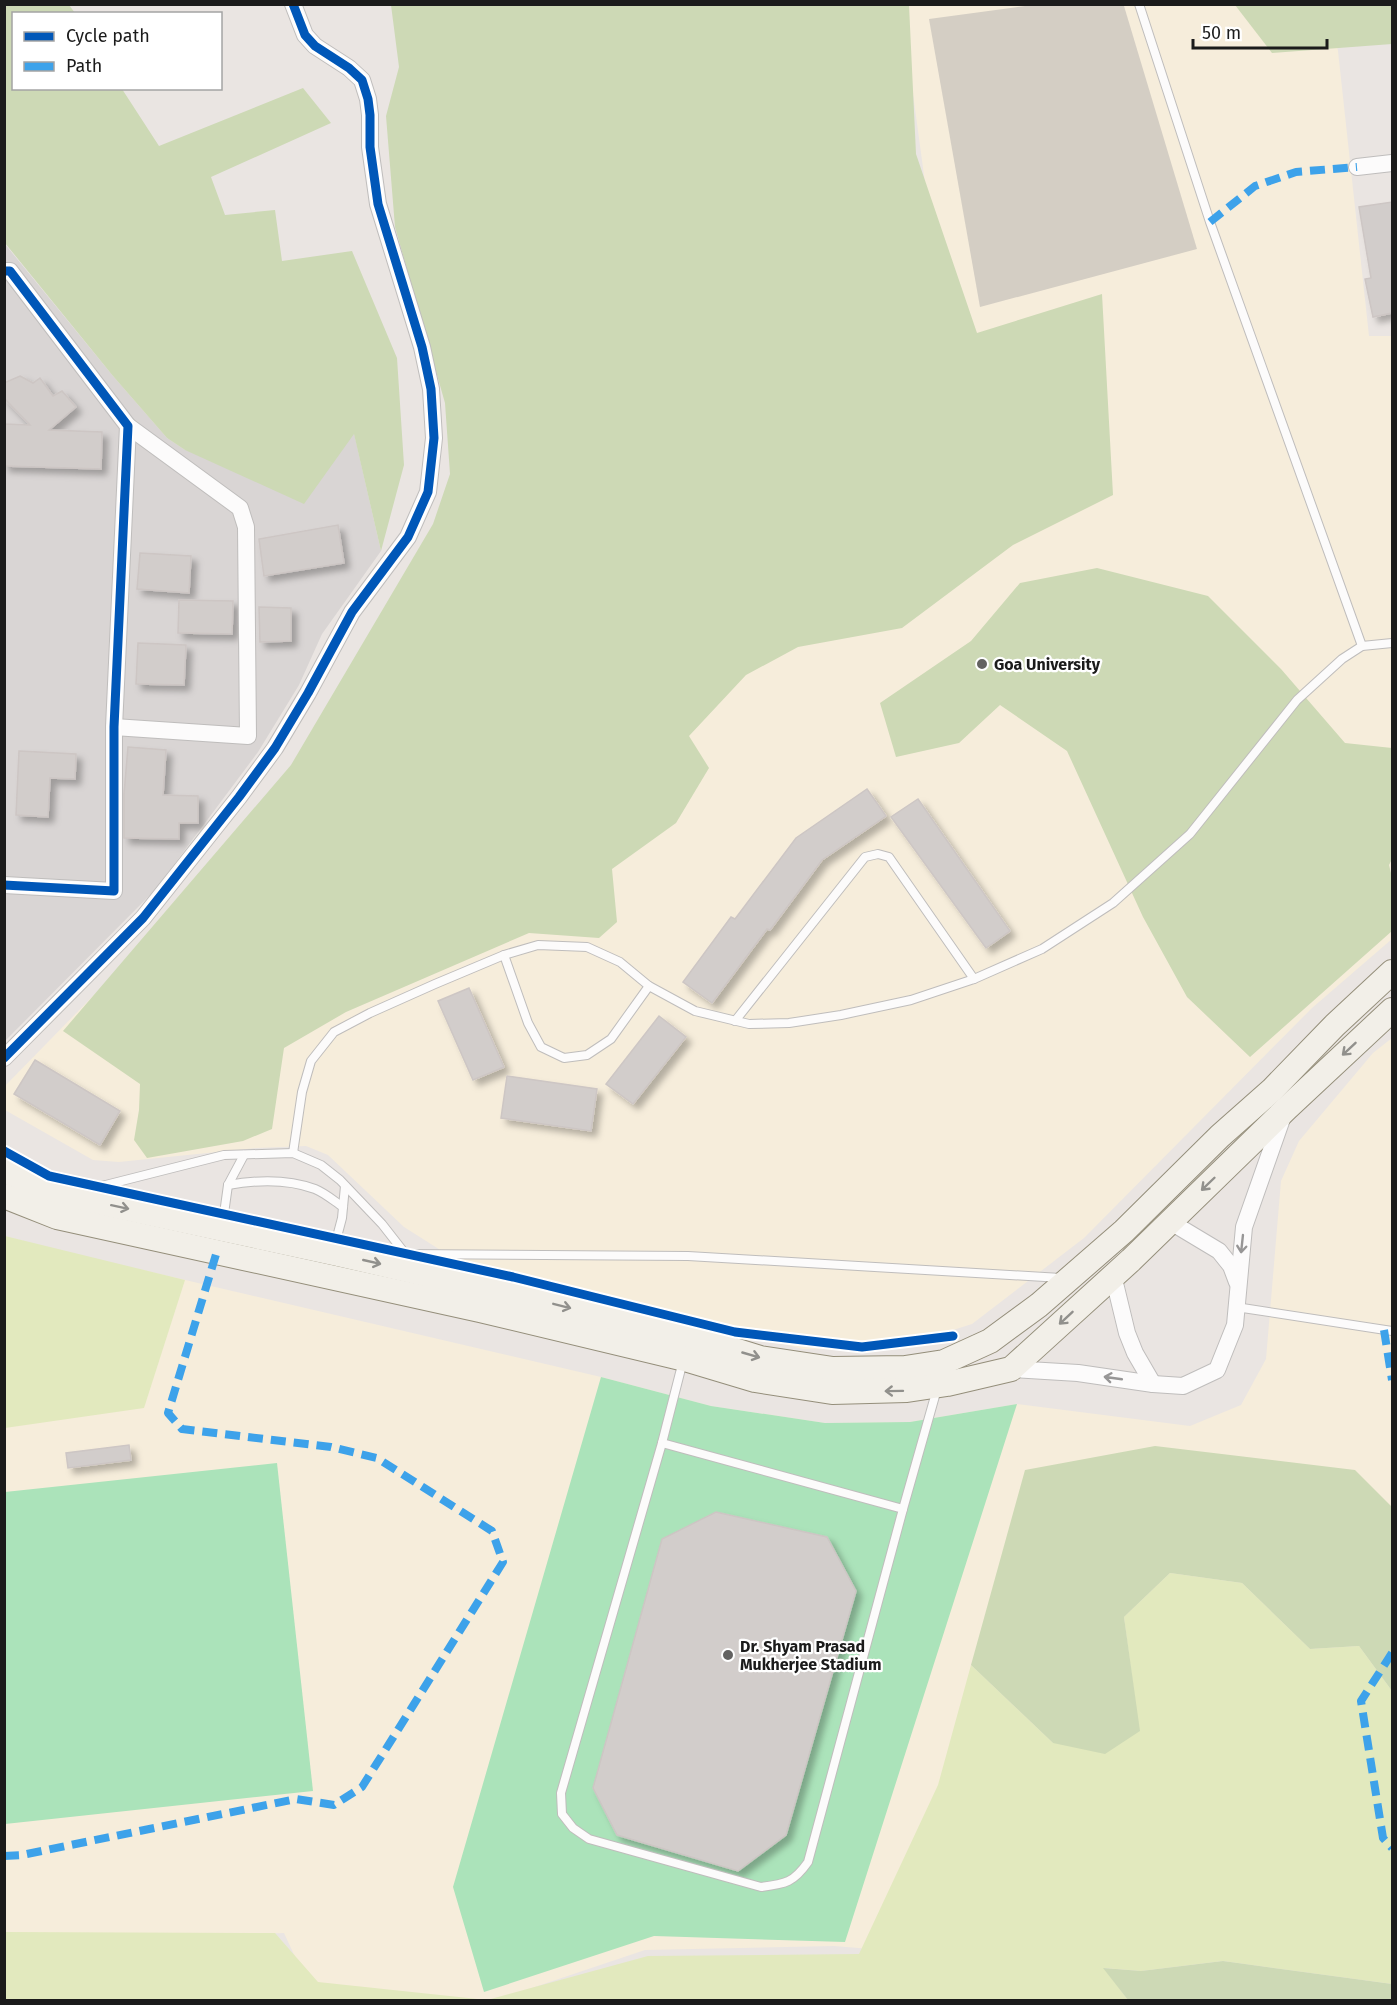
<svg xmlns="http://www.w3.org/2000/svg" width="1397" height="2005" font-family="'Fira Sans',sans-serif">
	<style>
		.residential { fill: #d9d5d4 }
		.education { fill: #f6eddb }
		.construction { fill: #d4cec4 }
		.grass { fill: #e2e9be }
		.forest { fill: #cdd9b5 }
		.pitch { fill: #abe3ba }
		.building { fill: #d2cdcb; stroke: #cdc6c4; stroke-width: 1.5; filter: url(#shadow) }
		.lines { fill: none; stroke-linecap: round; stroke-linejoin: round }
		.service-casing { stroke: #bfbdbc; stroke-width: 10 }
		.minor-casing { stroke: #bfbdbc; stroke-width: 18 }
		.secondary-casing { stroke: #948e7a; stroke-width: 26 }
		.service { stroke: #fcfbfb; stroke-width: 8 }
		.minor { stroke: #fcfbfb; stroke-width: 16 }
		.secondary { stroke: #f2efe8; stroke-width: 24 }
		.quiet { stroke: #3da2ea; stroke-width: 8; stroke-dasharray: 15 8; stroke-linecap: butt }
		.cycleway-casing { stroke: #fff; stroke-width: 13 }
		.cycleway { stroke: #0057b8; stroke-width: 9 }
		.oneway { stroke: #91908c }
		.oneway2 { stroke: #979696 }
		.poi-dot { fill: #636261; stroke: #fff; stroke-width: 2 }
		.labels { text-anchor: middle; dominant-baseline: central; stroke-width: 4.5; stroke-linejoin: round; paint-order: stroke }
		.poi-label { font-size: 16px; font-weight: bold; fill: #1b1b1b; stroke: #fff; text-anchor: start }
	</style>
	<defs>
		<filter id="shadow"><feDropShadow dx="5.5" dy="5.5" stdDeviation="3" flood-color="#0004"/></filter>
	</defs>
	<rect width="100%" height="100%" fill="#eae5e2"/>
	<polygon class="residential" points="4,243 113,376 167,438 185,450 354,433 381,551 322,634 299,685 258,752 155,890 5,1041"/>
	<g class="education">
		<polygon points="901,5 1328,5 1338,51 1369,336 1392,336 1392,939 1312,1008 1084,1238 972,1324 890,1350 803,1349 453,1258 404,1227 328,1155 306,1146 257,1148 119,1162 93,1160 5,1110 5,1086 308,776 966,486"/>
		<polygon points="1392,1038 1392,1984 1223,1961 1141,1971 834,1946 645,1950 496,2000 431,2000 311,1991 284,1933 102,1940 5,1936 4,1236 78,1255 601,1377 711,1406 825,1423 910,1422 1017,1404 1190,1426 1241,1405 1266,1359 1281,1181 1299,1141 1373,1053"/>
	</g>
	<polygon class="construction" points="1032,5 1124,6 1197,249 980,307 929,19"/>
	<g class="grass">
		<polygon points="5,1236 185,1280 144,1408 5,1428"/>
		<polygon points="1170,1573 1242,1583 1310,1649 1359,1646 1392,1691 1392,1984 1223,1961 1141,1971 1104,1968 1128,2000 5,2000 4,1932 275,1933 318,1982 487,2000 648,1956 859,1954 938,1785 971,1665 1053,1743 1139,1730 1124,1617"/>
	</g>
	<g class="forest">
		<polygon points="4,5 69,5 75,13 14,14 14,88 122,89 159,146 303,88 331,123 211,177 225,215 275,210 282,261 352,251 397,358 404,465 381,551 354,434 304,504 185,450 167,438 113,376 5,243"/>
		<polygon points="391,5 909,5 916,154 977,333 1102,294 1113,495 1013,545 902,628 798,647 746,675 689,736 709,768 676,823 612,869 617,922 599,938 529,933 346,1012 284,1048 272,1129 243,1141 147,1158 134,1140 139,1110 140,1084 63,1031 291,765 433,524 450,474 445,403 395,227 386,116 399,67"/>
		<polygon points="1235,5 1392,5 1392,44 1272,53"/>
		<polygon points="1097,568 1208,596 1281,669 1345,743 1392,748 1392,859 1389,865 1392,877 1392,931 1250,1057 1187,997 1143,917 1067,751 1000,705 959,743 896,757 880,703 971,641 1020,583"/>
		<polygon points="1155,1446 1355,1470 1392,1507 1392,1691 1359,1646 1310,1649 1242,1583 1170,1573 1124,1617 1140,1731 1105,1754 1053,1743 971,1665 1025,1470"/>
		<polygon points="1223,1961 1392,1984 1392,2000 1128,2000 1103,1968 1141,1971"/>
	</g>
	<g class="pitch">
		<polygon points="601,1377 711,1406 825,1423 910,1422 1017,1404 845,1942 654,1936 484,1992 453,1887"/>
		<polygon points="277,1463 313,1791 5,1824 5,1492"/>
	</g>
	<g class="building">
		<polygon points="1392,202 1392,313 1373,317 1365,279 1371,278 1359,207"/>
		<polygon points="20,376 33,383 40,378 53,396 62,391 76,407 49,430 102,432 101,469 4,466 4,424 30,425 4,398 4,383"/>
		<polygon points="338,525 344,563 264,576 259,539"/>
		<polygon points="140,553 191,556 189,593 137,589"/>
		<polygon points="179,600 233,601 232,634 178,633"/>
		<polygon points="259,607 291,608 291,641 260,642"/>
		<polygon points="138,643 186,645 184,685 136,684"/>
		<polygon points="128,747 166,750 163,795 198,796 198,823 179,823 179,839 124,838 124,794"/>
		<polygon points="19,751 76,754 75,779 50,778 48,817 16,815"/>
		<polygon points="867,789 886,816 822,860 770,930 767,929 712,1003 683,982 731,917 735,919 796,838"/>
		<polygon points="918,799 1010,931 986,948 891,817"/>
		<polygon points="469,988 504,1067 473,1080 438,1001"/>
		<polygon points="659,1016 686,1037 633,1104 606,1084"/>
		<polygon points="35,1060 120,1111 100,1145 14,1094"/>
		<polygon points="507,1076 597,1089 591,1131 501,1118"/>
		<polygon points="129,1445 131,1460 68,1468 66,1453"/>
		<polygon points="716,1512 827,1537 856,1591 786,1835 738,1871 617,1835 593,1788 662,1539"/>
	</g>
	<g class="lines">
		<defs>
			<g id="service">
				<polyline points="1139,4 1210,222 1362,646"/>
				<polyline points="504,955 528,1023 541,1047 564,1058 587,1055 611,1039 649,986"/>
				<polyline points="735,1021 865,857 878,854 889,857 974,979"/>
				<polyline points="293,1153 302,1092 311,1061 334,1032 370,1013 435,984 504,955 538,945 587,947 620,962 649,986 695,1011 749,1024 789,1023 841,1015 911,1000 974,979 1042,949 1113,903 1190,834 1297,700 1342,659 1362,646 1392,643"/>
				<path d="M228,1185C256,1180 288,1179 315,1189C325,1193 334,1201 343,1207"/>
				<polyline points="82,1191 224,1155 293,1153 321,1165 340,1180 382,1224 407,1256"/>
				<polyline points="222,1228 228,1185 244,1155"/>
				<polyline points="333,1252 342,1218 345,1186"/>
				<polyline points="405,1254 688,1256 1061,1278"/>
				<polyline points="1236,1307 1392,1331"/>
				<path d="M683,1361L662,1443L561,1793L562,1814L573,1828L589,1839L761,1887C786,1884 794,1882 808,1862L903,1509L937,1389"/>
				<polyline points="662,1443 903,1509"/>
			</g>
			<g id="minor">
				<polyline points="1357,167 1392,163"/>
				<polyline points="4,271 10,271 128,426 114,727 114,891 4,885"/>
				<polyline points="114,727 248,736 246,527 240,508 128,426"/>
				<polyline points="4,1058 143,918 239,797 275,748 308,693 352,612 408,537 428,492 434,438 431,389 422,347 378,204 370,147 370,115 368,99 362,80 349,68 315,46 305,35 293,4"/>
				<polyline points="1169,1221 1219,1251 1231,1266 1237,1282"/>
				<polyline points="1113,1275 1127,1333 1135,1353 1153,1384"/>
				<polyline points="1011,1369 1078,1373 1153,1384 1183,1386 1217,1370 1235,1325 1244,1227 1283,1116"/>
			</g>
			<g id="secondary">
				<polyline points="4,1171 64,1195 338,1254 485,1288 692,1337 760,1358 833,1369 905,1368 944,1362 990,1341 1039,1305 1124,1231 1220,1136 1272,1090 1335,1025 1392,972"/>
				<polyline points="4,1196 57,1217 480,1310 685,1359 755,1380 832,1392 907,1390 947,1384 1011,1369 1131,1260 1286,1109 1392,1010"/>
			</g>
		</defs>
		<use href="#service" class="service-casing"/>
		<use href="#minor" class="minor-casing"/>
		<use href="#secondary" class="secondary-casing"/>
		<use href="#service" class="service"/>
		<use href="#minor" class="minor"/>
		<use href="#secondary" class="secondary"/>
		<g class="quiet">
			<polyline points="1210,222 1255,186 1296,172 1357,167"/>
			<polyline points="1384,1330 1392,1380"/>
			<polyline points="1392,1653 1361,1701 1383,1838 1392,1848"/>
			<polyline points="4,1856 22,1855 296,1799 334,1805 362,1787 503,1562 492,1531 377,1458 331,1447 182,1429 168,1413 217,1251"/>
		</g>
		<defs>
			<g id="cycleway">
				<polyline points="4,271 10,271 128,426 114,727 114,891 4,885"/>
				<polyline points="4,1058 143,918 239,797 275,748 308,693 352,612 408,537 428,492 434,438 431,389 422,347 378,204 370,147 370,115 368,99 362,80 349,68 315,46 305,35 293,4"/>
				<polyline points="4,1151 49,1176 513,1277 735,1332 862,1347 953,1336"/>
			</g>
		</defs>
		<use href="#cycleway" class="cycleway-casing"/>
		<use href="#cycleway" class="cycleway"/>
	</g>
	<defs><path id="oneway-shaft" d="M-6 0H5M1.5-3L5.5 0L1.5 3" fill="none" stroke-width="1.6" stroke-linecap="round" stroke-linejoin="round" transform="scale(1.5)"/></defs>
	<g class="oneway">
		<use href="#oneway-shaft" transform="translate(1349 1049) rotate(137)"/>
		<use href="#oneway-shaft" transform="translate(1208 1184) rotate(136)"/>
		<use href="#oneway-shaft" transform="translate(120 1207) rotate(12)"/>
		<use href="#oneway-shaft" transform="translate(372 1262) rotate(13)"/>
		<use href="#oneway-shaft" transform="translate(562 1306) rotate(14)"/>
		<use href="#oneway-shaft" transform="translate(1066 1318) rotate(137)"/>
		<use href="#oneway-shaft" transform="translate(751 1355) rotate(16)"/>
		<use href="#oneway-shaft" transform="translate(894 1391) rotate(179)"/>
	</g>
	<g class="oneway2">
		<use href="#oneway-shaft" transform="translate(1242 1244) rotate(96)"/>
		<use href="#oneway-shaft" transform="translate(1113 1378) rotate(-172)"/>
	</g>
	<g class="poi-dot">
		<circle cx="982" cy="664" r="6"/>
		<circle cx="728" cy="1655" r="6"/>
	</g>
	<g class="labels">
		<g class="poi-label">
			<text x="994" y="664">Goa University</text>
			<text x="740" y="1646">Dr. Shyam Prasad<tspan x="740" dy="18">Mukherjee Stadium</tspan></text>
		</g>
	</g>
	<rect width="1397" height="2005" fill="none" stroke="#1b1b1b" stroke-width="12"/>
	<rect x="12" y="12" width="210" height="78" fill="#ffffff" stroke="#a4a4a4" stroke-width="1.5"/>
	<rect x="24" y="32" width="30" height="9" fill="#0057b8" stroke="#a4a4a4" stroke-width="1.5"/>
	<text x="66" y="42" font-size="18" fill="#1b1b1b">Cycle path</text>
	<rect x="24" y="62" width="30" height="9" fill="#3da2ea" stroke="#a4a4a4" stroke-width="1.5"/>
	<text x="66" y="72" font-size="18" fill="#1b1b1b">Path</text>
	<path d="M1193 39v9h134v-9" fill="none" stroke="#1b1b1b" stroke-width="3"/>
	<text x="1202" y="39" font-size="18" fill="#1b1b1b" stroke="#ffffff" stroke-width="4.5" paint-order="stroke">50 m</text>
</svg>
